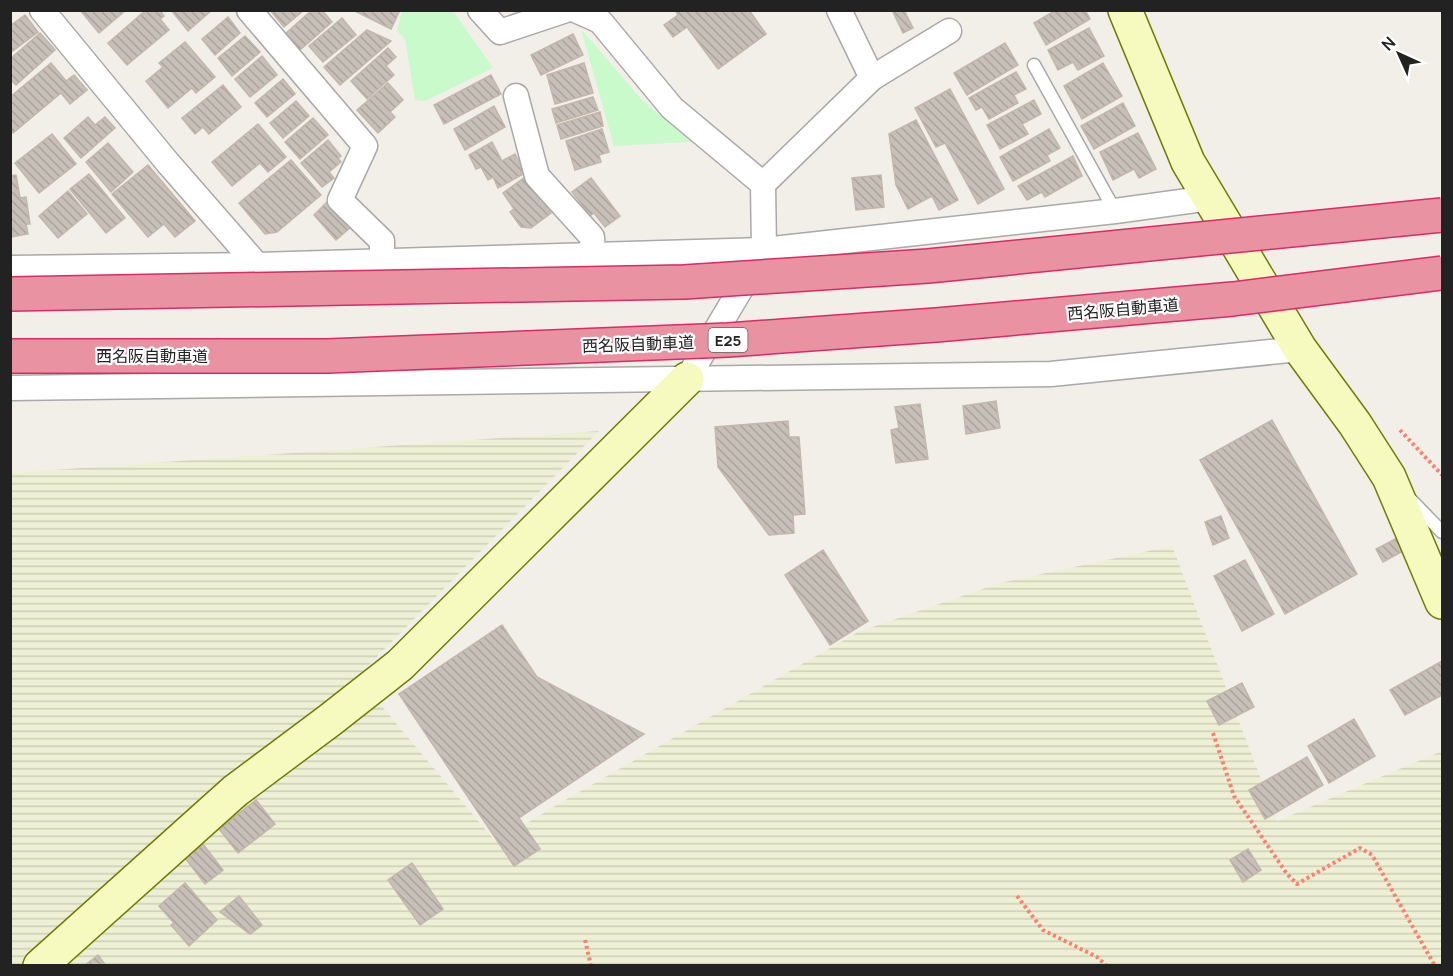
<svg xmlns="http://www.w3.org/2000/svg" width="1453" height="976" font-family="Manrope,'Noto Sans JP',sans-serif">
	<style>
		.farmland { fill: url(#farmland-rules) }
		.park { fill: #c8facc }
		.building { fill: url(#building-back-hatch); stroke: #c4b6ab; stroke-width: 1.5 }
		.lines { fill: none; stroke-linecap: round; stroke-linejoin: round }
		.lane-casing { stroke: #a9a9a9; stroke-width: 15 }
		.street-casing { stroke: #a9a9a9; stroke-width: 27 }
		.secondary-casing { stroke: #707d05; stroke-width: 36 }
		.path { stroke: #fa8072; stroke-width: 4; stroke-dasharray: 3 3; stroke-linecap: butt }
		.lane { stroke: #fff; stroke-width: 12 }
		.street { stroke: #fff; stroke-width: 24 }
		.secondary { stroke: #f7fabf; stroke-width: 33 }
		.highway-bridge-casing { stroke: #dc2a67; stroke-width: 36; stroke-linecap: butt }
		.highway-bridge { stroke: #e892a2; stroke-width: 33 }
		.labels { text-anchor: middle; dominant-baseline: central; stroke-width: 4.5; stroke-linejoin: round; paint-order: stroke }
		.shield { fill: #fff; stroke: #646464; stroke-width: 1.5 }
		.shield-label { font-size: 15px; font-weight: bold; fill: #222 }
		.street-label { font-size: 16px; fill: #222; stroke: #fff }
	</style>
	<defs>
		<pattern id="farmland-rules" width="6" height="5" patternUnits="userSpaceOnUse" patternTransform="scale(1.5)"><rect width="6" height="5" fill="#eef0d5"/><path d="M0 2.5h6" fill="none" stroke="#ccceb7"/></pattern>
		<pattern id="building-back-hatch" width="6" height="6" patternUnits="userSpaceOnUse" patternTransform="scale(1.5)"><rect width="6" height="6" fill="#c7bfb8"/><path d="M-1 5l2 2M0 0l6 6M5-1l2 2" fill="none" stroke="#aba49e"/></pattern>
	</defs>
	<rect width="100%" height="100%" fill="#f2efe9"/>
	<polygon class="farmland" points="599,431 357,677 496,842 560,803 858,632 1000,583 1172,546 1277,821 1442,751 1442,965 11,966 11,473"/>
	<g class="park">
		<polygon points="402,11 453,11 493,68 425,101 415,100 405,39 397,31"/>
		<polygon points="581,29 642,100 691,142 614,146"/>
	</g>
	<g class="building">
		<polygon points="80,10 126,10 99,33"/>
		<polygon points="146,10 160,10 164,16 160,19 169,30 127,65 108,43"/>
		<polygon points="171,10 212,10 188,31"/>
		<polygon points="270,10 304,10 284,27"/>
		<polygon points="312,10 322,10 332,22 300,50 285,34"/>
		<polygon points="353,10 400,10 391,29"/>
		<polygon points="675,10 749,10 766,34 718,69 687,27 673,37 664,25 678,15"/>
		<polygon points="892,10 904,10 913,28 903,33"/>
		<polygon points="1056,10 1085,10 1090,19 1046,45 1034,23"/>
		<polygon points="25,15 38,32 10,53 10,26"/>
		<polygon points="228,17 240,33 215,55 202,39"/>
		<polygon points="342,18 356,35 323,62 309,46"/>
		<polygon points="1089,28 1104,56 1078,70 1073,62 1058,70 1048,50"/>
		<polygon points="367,30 391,41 340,85 324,67"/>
		<polygon points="40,33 55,50 16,85 10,79 10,59"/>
		<polygon points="573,34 583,55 541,75 531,55"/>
		<polygon points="245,36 260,52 232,76 218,58"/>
		<polygon points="185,42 215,77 196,93 192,88 168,108 146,81 163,67 159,63"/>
		<polygon points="1005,43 1018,65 967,95 954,73"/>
		<polygon points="388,48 396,57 386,66 394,75 367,99 351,81"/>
		<polygon points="262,56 277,75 250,97 235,79"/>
		<polygon points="51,63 66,81 74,75 87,90 70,104 61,93 13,133 10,130 10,97"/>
		<polygon points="584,63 593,93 555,104 547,75"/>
		<polygon points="1103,63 1122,96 1082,119 1064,86"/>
		<polygon points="1016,72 1026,89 1014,95 1018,103 989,119 982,107 976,110 969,98"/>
		<polygon points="491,75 501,94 444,124 434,105"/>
		<polygon points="283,79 295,94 267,117 255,103"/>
		<polygon points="388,83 403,100 390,112 395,117 378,133 357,110"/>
		<polygon points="223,85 241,107 209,134 203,127 195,134 182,118"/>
		<polygon points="950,89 1004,189 978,204 945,143 936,147 915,108"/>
		<polygon points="593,97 598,110 556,123 552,109"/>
		<polygon points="1034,100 1041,114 1022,124 1028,134 1000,149 987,125"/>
		<polygon points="296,101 309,116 283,138 270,123"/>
		<polygon points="1123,103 1135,126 1094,149 1081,126"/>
		<polygon points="494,106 505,127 465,150 454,129"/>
		<polygon points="600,112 603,126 561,139 557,125"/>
		<polygon points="88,117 95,125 105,117 115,128 81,158 64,138"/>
		<polygon points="313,118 328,135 300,159 285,142"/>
		<polygon points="916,120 958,200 939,210 932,196 908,209 896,185 889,134"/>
		<polygon points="258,124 286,157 268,172 260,163 232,186 212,162"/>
		<polygon points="602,129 609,152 599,155 601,162 575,170 566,141"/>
		<polygon points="1049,129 1060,148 1047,155 1050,161 1013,181 1000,157"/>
		<polygon points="1138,133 1156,169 1139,178 1134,169 1113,180 1100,152"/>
		<polygon points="52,134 76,164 39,193 15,163"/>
		<polygon points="328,140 341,156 338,158 341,162 329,172 334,178 322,187 301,163"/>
		<polygon points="492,142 502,161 515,154 525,173 498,188 493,177 488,180 481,167 476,169 469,155"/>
		<polygon points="108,143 133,172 111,192 86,162"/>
		<polygon points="1073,156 1082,176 1045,197 1042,192 1027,200 1018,186"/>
		<polygon points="291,160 321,195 277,232 265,234 239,203"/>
		<polygon points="148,165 195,221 175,237 164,224 148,237 112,194"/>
		<polygon points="89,174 125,218 106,233 70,189"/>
		<polygon points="16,175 20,198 26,197 30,224 26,224 28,234 10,237 10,176"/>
		<polygon points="881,175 884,207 856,210 852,178"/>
		<polygon points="525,177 551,213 531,228 521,227 510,212 514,209 503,193"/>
		<polygon points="591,178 620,216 605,227 594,213 590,216 572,192"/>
		<polygon points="68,191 87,214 58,238 39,216"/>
		<polygon points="328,201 351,227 336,240 314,215"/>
		<polygon points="996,401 1000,428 966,434 963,406"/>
		<polygon points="920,404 928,459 896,463 891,430 899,428 895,407"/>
		<polygon points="1272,420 1357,574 1285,614 1200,460"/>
		<polygon points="788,421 789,437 799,437 805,514 793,515 794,533 769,535 718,467 715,427"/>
		<polygon points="1221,516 1229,538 1213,545 1205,522"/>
		<polygon points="1401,536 1407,549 1383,562 1376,549"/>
		<polygon points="823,550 868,621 830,645 785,575"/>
		<polygon points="1245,560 1274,614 1242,631 1214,576"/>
		<polygon points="502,625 537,677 644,734 519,818 540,849 514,866 399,694"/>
		<polygon points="1442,661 1442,695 1405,715 1390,690"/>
		<polygon points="1242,683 1254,707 1219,725 1207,701"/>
		<polygon points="1354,719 1375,756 1329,783 1308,746"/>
		<polygon points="1307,757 1323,785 1265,819 1249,790"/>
		<polygon points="256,800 275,824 238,853 219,829"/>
		<polygon points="203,844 223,870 205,884 185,858"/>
		<polygon points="1248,849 1261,870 1243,882 1230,860"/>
		<polygon points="412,863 443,909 420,925 388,880"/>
		<polygon points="185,883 217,920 189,946 171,925 174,923 159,906"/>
		<polygon points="239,896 262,925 250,934 220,912"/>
		<polygon points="98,955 106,966 84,966"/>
	</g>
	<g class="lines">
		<defs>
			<g id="lane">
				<polyline points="1034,65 1115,211"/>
				<polyline points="1409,498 1442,532"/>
			</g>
			<g id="street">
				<polyline points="42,10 168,163 257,265"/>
				<polyline points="249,10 365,146 340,200 382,241 382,262"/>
				<polyline points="480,10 500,32 566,10"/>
				<polyline points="575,10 600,21 672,108 763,184 764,250 687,379"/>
				<polyline points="839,10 872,78"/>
				<polyline points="516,96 537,176 592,237 593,256"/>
				<polyline points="763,184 872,78 949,31"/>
				<polyline points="10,268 257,265 764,250 1115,211 1210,198"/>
				<polyline points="10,388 1051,374 1300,349"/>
			</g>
			<g id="secondary">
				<polyline points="1125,10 1188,162 1300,349 1355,424 1389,477 1442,602"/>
				<polyline points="40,966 235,791 330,720 400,665 687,379"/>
			</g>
		</defs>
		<use href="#lane" class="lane-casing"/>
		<use href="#street" class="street-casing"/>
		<use href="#secondary" class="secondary-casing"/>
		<g class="path">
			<polyline points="1400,430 1442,475"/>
			<polyline points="1213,733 1234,796 1287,874 1297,884 1360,848 1372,855 1435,966"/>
			<polyline points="1017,896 1043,930 1097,957 1107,966"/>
			<polyline points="585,940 591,966"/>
		</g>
		<use href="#lane" class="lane"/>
		<use href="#street" class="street"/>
		<use href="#secondary" class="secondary"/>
		<defs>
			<g id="highway-bridge">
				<polyline points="10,294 684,282 928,266 1442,215"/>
				<polyline points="10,356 327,356 728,340 936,325 1233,299 1442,273"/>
			</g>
		</defs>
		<use href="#highway-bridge" class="highway-bridge-casing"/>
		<use href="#highway-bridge" class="highway-bridge"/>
	</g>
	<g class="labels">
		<rect class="shield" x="708.5" y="328" width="39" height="24" rx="4.5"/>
		<g class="shield-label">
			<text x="728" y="340">E25</text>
		</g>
		<g class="street-label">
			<text transform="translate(1123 309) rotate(-5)">西名阪自動車道</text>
			<text transform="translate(638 344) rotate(-2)">西名阪自動車道</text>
			<text x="152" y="356">西名阪自動車道</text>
		</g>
	</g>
	<rect width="1453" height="976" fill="none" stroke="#222222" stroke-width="24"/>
	<g transform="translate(1399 54) rotate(315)" stroke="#ffffff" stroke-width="4.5" paint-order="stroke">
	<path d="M0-4.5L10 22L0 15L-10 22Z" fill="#222222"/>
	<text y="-9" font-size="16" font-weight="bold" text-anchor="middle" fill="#222222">N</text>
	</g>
</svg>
